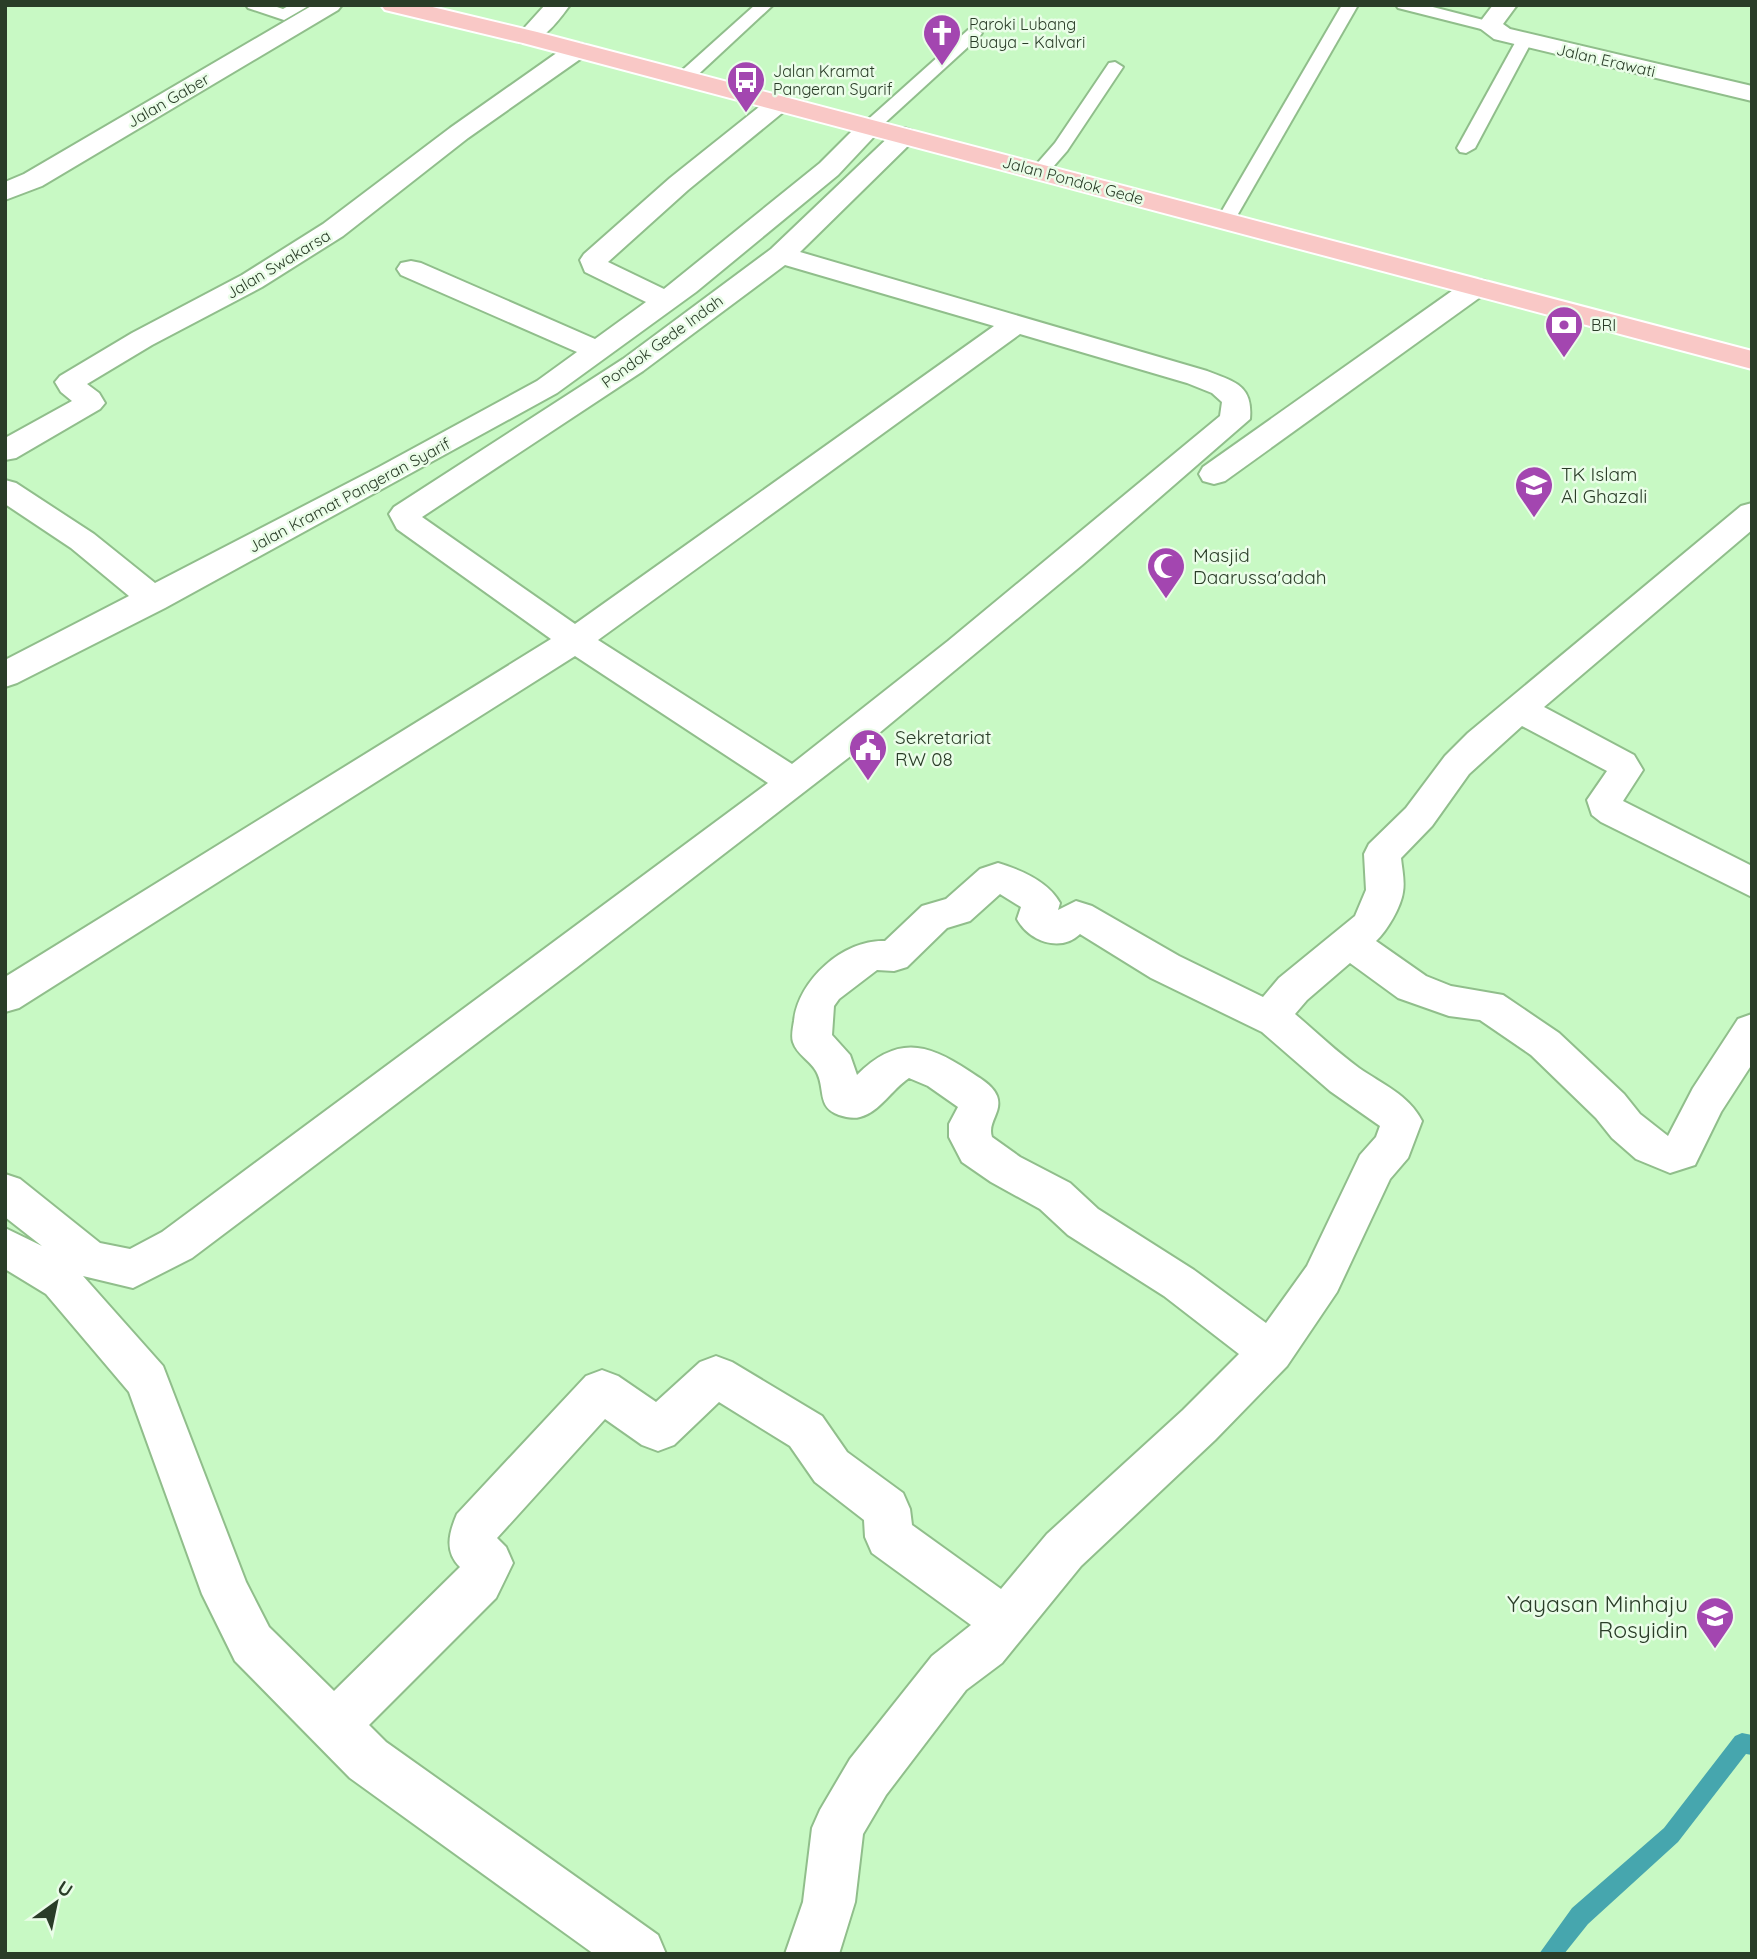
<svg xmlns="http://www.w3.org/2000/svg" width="1757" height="1959" font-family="Quicksand,sans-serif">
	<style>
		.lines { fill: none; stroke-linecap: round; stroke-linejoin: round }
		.stream { fill: #46a6ae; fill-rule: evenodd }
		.lane-casing { stroke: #90be8b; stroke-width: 4 }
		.street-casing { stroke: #90be8b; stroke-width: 4 }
		.primary-casing { stroke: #fff; stroke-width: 4 }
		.lane { fill: #fff; fill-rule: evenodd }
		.street { fill: #fff; fill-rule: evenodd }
		.primary { fill: #f9c8c6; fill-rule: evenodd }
		.labels { text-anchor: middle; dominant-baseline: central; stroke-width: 5; stroke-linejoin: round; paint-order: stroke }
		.far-poi-label { font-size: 16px; fill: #2a3d28; stroke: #eafde8; text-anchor: start }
		.far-street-label { font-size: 16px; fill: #2a3d28; stroke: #eafde8 }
		.poi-label { font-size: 19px; fill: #2a3d28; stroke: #eafde8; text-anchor: start }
		.near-poi-label { font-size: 23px; fill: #2a3d28; stroke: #eafde8; text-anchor: end }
	</style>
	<rect width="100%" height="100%" fill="#c8f9c4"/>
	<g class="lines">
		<polygon class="stream" points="1742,1733 1752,1735 1752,1755 1746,1754 1678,1842 1588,1924 1564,1954 1539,1954 1572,1908 1664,1828 1735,1736"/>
		<defs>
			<g id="lane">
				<polygon points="246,5 271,5 283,9 290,5 310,5 284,20 248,8"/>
				<polygon points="755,5 773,5 690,82 678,82 676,78 678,74"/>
				<polygon points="1342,5 1358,5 1234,221 1231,225 1219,225 1216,221"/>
				<polygon points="1396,5 1425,5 1495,23 1497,26 1489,31 1398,8"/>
				<polygon points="974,28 982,33 980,36 876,131 864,131 861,127 864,123 968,30"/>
				<polygon points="1524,36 1532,41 1475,148 1466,153 1460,152 1457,148 1516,41"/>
				<polygon points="1115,62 1123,67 1067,151 1046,175 1034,175 1031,171 1034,167 1055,143 1109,63"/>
			</g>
			<g id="street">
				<polygon points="313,5 342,5 338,10 42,186 5,200 5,182 24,174"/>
				<path d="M545,5H570C558,21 540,47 519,42L516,37Z"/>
				<polygon points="1493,5 1517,5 1503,24 1510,29 1752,86 1752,101 1494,39 1477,26"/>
				<polygon points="577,43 586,45 589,50 586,55 468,138 343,236 262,287 152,345 87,384 99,393 105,403 100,409 16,458 5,460 5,438 72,401 61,392 55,382 60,376 132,333 242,275 323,224 450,128 568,45"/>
				<polygon points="778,96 787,99 791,104 787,109 688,190 608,262 664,289 820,163 861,122 870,119 879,122 883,127 838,175 696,292 557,393 165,608 17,683 5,687 5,660 129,596 71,548 5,504 5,480 16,483 94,534 155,583 379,467 537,381 577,352 401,275 397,269 401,263 411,261 421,263 595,339 646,302 585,272 580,260 584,254 670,178 769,99"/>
				<path d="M904,128L913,131L917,136L913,141L800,252L1207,371C1235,382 1253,385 1250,419L1082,565L861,748L576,968L192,1258L133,1288L83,1276L163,1366L246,1582L269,1627L334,1691L460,1567C444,1551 449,1533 457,1514L586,1376L602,1370L618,1376L656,1402L700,1362L716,1356L732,1362L822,1416L847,1452L903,1493L910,1509L912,1525L1001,1589L1047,1534L1183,1410L1239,1354L1164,1296L1068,1235L1040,1209L991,1182L962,1162L949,1137V1124L958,1107L928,1086L909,1078C892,1089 880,1112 860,1117C853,1119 846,1117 839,1115C816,1107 826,1088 816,1071C810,1060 797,1055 793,1042C791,1036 793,1027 794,1021C798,980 844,939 885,941L922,906L946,899L980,869L998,863C1021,870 1048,881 1060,903L1058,910L1076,901L1092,906L1179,956L1263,997L1279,978L1355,916L1366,890L1364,854L1369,844L1406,808L1445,756L1468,733L1741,506L1752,503V530L1544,707L1634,755L1643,770L1623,801L1752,866V897L1601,822L1592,815L1587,800L1607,771L1522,726L1469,774L1432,826L1401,858C1402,869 1405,881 1403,892C1401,907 1387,931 1376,941L1426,976L1451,986L1503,995L1559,1033L1624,1094L1640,1114L1668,1136L1693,1088L1738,1019L1752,1014V1064L1721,1112L1695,1165L1670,1173L1636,1159L1612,1138L1596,1118L1531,1055L1480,1020L1449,1016L1398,998L1350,963L1307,1000L1295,1014C1316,1032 1337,1052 1359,1068C1382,1084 1409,1095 1422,1121L1408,1158L1390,1179L1337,1292L1287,1366L1215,1440L1081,1566L1002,1663L966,1690L886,1795L863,1834L855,1902L839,1954H785L803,1902L812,1828L820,1810L850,1759L932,1656L971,1625L872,1553L865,1537L864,1520L815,1482L790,1446L719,1402L674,1445L658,1451L642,1445L605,1419L497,1538L506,1547L513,1563L496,1598L369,1725L386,1742L658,1935L666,1954H594L350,1778L235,1661L202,1594L129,1392L46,1294L5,1269V1228L42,1246L5,1217V1174L20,1179L100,1243L130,1249L162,1232L768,783L575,656L19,1008L5,1012V977L551,639L397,529L389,514L394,507L623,359L771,249L895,131ZM785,265L994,326L575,624L422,517L643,371ZM1020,334L1187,383L1212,393L1222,402L1220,416L948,641L792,764L598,640ZM1000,894L1021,907L1017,919C1029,941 1060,953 1080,934L1151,978L1262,1032L1330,1091L1380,1126L1376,1137L1360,1155L1307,1266L1266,1323L1194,1270L1098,1209L1070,1183L1020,1157L992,1137C987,1122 1003,1112 997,1096C992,1084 979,1078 969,1071C926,1042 896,1036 857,1075L850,1055L832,1035L834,1006L839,999L877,970L894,971L907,967L947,928L970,921Z"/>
				<polygon points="1476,279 1486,281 1490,287 1486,293 1225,481 1214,484 1203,481 1199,474 1203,467 1466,281"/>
			</g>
			<polygon id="primary" points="381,5 424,5 537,32 1752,351 1752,369 523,43 385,10"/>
		</defs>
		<use href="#lane" class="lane-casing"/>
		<use href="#street" class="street-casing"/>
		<use href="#primary" class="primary-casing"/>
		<use href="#lane" class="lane"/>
		<use href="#street" class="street"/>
		<use href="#primary" class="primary"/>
	</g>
	<defs>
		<symbol id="church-pin" viewBox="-11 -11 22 30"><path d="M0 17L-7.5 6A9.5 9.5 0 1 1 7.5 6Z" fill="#a346b0" stroke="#eafde8"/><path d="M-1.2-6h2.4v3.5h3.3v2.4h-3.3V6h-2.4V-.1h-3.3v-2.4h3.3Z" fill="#fff"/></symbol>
		<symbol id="bus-pin" viewBox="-11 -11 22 30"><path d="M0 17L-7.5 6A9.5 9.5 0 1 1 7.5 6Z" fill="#a346b0" stroke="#eafde8"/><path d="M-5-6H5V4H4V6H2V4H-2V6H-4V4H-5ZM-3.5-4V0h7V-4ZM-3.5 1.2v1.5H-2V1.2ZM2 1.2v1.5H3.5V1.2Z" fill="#fff"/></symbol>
		<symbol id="bank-pin" viewBox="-11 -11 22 30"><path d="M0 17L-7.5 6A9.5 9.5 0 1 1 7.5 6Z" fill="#a346b0" stroke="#eafde8"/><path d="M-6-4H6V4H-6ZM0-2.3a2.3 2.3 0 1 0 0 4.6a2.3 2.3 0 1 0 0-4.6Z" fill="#fff"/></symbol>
		<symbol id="school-pin" viewBox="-11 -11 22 30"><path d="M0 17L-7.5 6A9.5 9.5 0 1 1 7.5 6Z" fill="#a346b0" stroke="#eafde8"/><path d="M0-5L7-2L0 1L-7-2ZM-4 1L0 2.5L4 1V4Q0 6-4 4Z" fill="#fff"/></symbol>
		<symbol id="mosque-pin" viewBox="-11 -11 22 30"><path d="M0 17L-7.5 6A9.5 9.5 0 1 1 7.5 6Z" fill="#a346b0" stroke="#eafde8"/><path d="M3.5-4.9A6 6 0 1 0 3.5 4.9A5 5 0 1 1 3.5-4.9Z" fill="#fff"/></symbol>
		<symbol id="civic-pin" viewBox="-11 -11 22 30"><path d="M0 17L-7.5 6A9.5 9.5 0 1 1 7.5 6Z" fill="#a346b0" stroke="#eafde8"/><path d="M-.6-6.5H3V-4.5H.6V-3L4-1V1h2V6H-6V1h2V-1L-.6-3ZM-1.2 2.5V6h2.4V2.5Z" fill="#fff"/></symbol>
	</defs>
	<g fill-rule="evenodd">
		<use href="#church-pin" x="920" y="11" width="44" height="60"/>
		<use href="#bus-pin" x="724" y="58" width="44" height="60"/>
		<use href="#bank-pin" x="1542" y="303" width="44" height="60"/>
		<use href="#school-pin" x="1512" y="463" width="44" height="60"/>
		<use href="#mosque-pin" x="1144" y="544" width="44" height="60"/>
		<use href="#civic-pin" x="846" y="726" width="44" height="60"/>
		<use href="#school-pin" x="1693" y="1594" width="44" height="60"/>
	</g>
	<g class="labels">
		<g class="far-poi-label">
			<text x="969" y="24">Paroki Lubang<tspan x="969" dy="18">Buaya – Kalvari</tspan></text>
			<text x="773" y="71">Jalan Kramat<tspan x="773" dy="18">Pangeran Syarif</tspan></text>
			<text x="1591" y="325">BRI</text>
		</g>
		<g class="far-street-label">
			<text transform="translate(1606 60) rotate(13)">Jalan Erawati</text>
			<text transform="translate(168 100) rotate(-30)">Jalan Gaber</text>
			<text transform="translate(1073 180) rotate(15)">Jalan Pondok Gede</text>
			<text transform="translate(278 264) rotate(-31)">Jalan Swakarsa</text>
			<text transform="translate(662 341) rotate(-36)">Pondok Gede Indah</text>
			<text transform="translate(349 495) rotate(-28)">Jalan Kramat Pangeran Syarif</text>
		</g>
		<g class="poi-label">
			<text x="1561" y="474">TK Islam<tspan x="1561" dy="22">Al Ghazali</tspan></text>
			<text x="1193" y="555">Masjid<tspan x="1193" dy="22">Daarussa'adah</tspan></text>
			<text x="895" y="737">Sekretariat<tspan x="895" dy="22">RW 08</tspan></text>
		</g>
		<g class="near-poi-label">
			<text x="1688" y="1603">Yayasan Minhaju<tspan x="1688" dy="26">Rosyidin</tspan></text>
		</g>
	</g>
	<rect width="1757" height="1959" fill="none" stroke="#2a3d28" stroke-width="14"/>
	<g transform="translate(56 1903) rotate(33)" stroke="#eafde8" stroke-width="5" paint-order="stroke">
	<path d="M0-5L12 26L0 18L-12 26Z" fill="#2a3d28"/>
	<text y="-10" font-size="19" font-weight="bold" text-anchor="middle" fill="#2a3d28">U</text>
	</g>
</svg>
